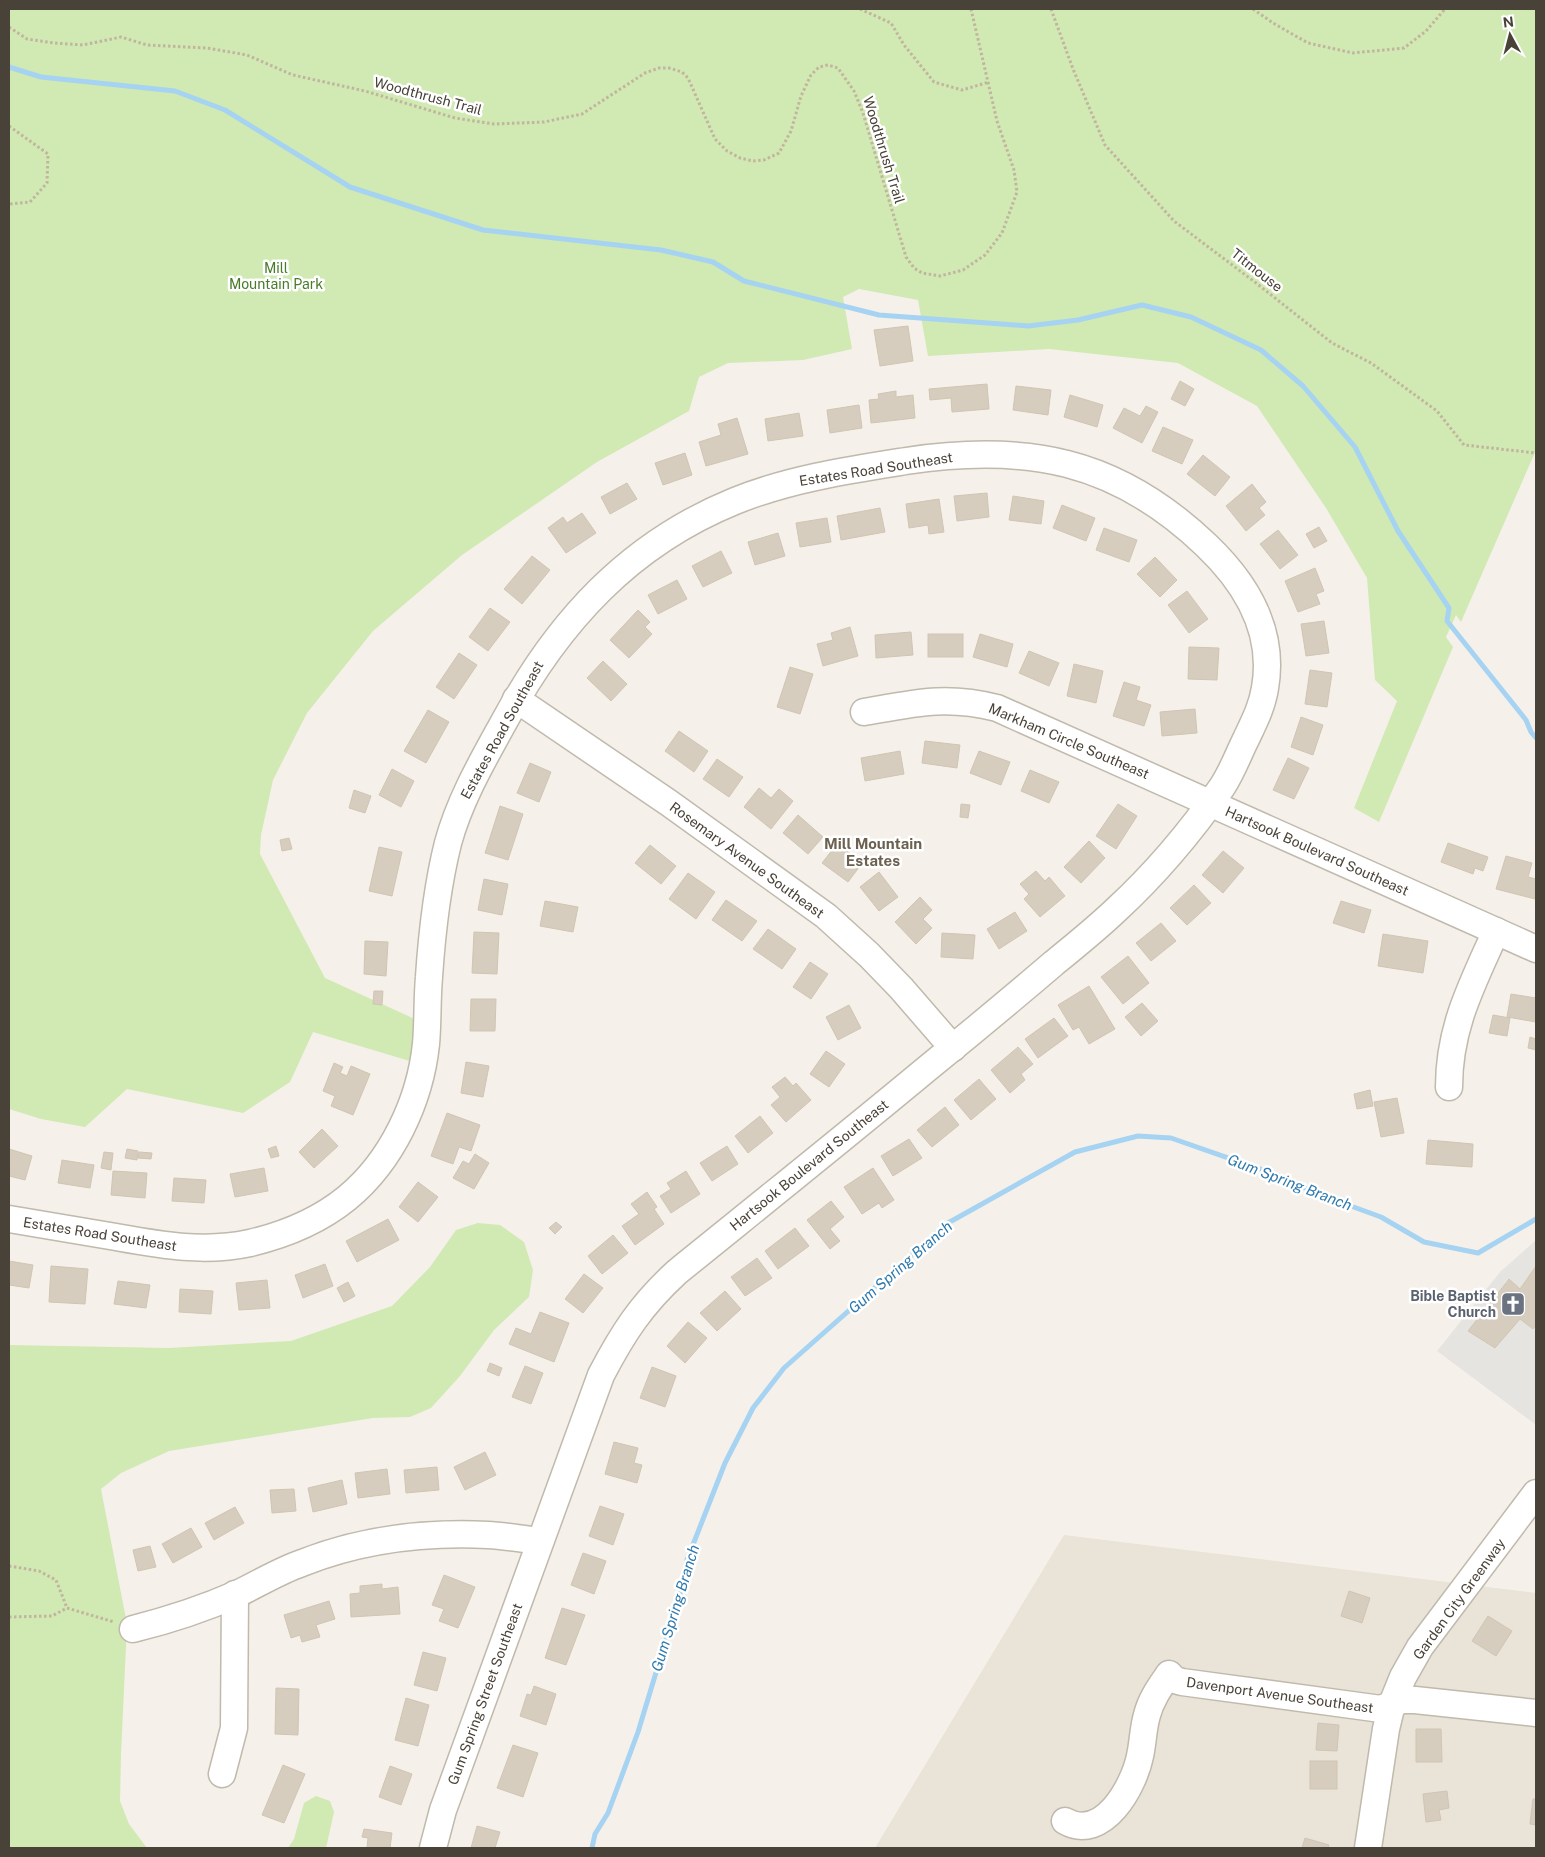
<svg xmlns="http://www.w3.org/2000/svg" width="1545" height="1857" font-family="'Public Sans',sans-serif">
	<style>
		.residential { fill: #e9e3d8 }
		.green { fill: #d1e9b3 }
		.parking { fill: #e6e4e1 }
		.lines { fill: none; stroke-linecap: round; stroke-linejoin: round }
		.stream { stroke: #a6d3f1; stroke-width: 5 }
		.building { fill: #d6cdbf; stroke: #d1c5b2 }
		.minor-casing { stroke: #c0b9ac; stroke-width: 29 }
		.path { stroke: #c2b59d; stroke-width: 3; stroke-dasharray: 2.5 2.5; stroke-linecap: butt }
		.minor { stroke: #fff; stroke-width: 26 }
		.labels { text-anchor: middle; dominant-baseline: central; stroke-width: 5; stroke-linejoin: round; paint-order: stroke }
		.street-label { font-size: 14px; fill: #494238; stroke: #fff }
		.park-label { font-size: 14px; fill: #497b2a; stroke: #fff }
		.worship-label { font-size: 14px; font-weight: bold; fill: #5b616d; stroke: #fff; text-anchor: end }
		.neighbourhood-label { font-size: 15px; font-weight: bold; fill: #6c604f; stroke: #fff }
		.water-label { font-size: 15px; font-style: italic; fill: #2e79ae; stroke: #fff }
	</style>
	<rect width="100%" height="100%" fill="#f5f1ea"/>
	<polygon class="residential" points="1064,1535 1536,1593 1536,1848 875,1848"/>
	<g class="green">
		<polygon points="9,9 1536,9 1536,450 1461,622 1456,615 1446,637 1453,647 1379,822 1354,808 1397,701 1375,680 1367,578 1326,508 1257,406 1178,363 1049,349 928,356 918,300 859,289 843,297 852,349 803,360 728,363 699,377 689,411 597,462 462,555 373,631 307,713 273,780 261,835 260,854 325,978 417,1020 413,1062 313,1032 290,1082 243,1113 127,1089 85,1127 41,1119 9,1109"/>
		<polygon points="478,1223 500,1225 524,1242 533,1270 529,1297 494,1330 460,1376 431,1408 410,1417 373,1418 169,1451 121,1473 101,1489 127,1624 121,1754 120,1801 129,1824 147,1848 9,1848 9,1345 169,1348 291,1341 392,1306 430,1267 456,1230"/>
		<polygon points="316,1796 330,1801 334,1812 326,1848 288,1848 294,1839 304,1803"/>
	</g>
	<polygon class="parking" points="1536,1240 1536,1266 1520,1289 1508,1279 1468,1331 1495,1348 1520,1319 1533,1329 1536,1325 1536,1425 1437,1351 1500,1272"/>
	<g class="lines">
		<g class="stream">
			<polyline points="9,67 41,77 175,91 225,110 350,187 483,230 661,250 713,262 744,281 879,315 1028,326 1078,320 1142,305 1191,317 1261,350 1303,386 1355,447 1398,531 1449,608 1447,621 1526,720 1531,732 1536,738"/>
			<polyline points="592,1848 595,1834 608,1813 638,1732 681,1590 687,1560 725,1463 753,1408 784,1368 948,1223 1075,1152 1138,1136 1171,1138 1277,1175 1318,1194 1381,1217 1424,1242 1478,1253 1536,1219"/>
		</g>
	</g>
	<g class="building">
		<polygon points="908,326 913,361 880,366 874,330"/>
		<polygon points="1180,381 1194,389 1185,406 1171,399"/>
		<polygon points="987,384 989,409 952,412 951,398 930,400 929,389"/>
		<polygon points="1016,386 1051,390 1048,415 1013,410"/>
		<polygon points="896,391 896,397 913,395 915,418 871,423 869,400 879,399 878,394"/>
		<polygon points="1070,395 1103,405 1097,427 1064,417"/>
		<polygon points="859,405 862,428 830,433 827,410"/>
		<polygon points="1146,406 1158,412 1142,443 1113,428 1124,408 1140,416"/>
		<polygon points="799,413 803,436 768,441 765,419"/>
		<polygon points="737,418 748,454 706,466 699,442 721,435 718,424"/>
		<polygon points="1163,427 1193,440 1182,464 1152,451"/>
		<polygon points="685,453 692,475 663,485 655,463"/>
		<polygon points="1203,455 1230,477 1215,496 1187,474"/>
		<polygon points="627,483 637,499 610,514 601,497"/>
		<polygon points="1252,484 1266,502 1259,508 1265,515 1246,531 1226,506"/>
		<polygon points="987,493 989,517 957,521 954,496"/>
		<polygon points="1013,496 1044,501 1041,524 1009,520"/>
		<polygon points="939,499 944,532 929,534 928,525 909,528 906,504"/>
		<polygon points="1062,505 1095,518 1086,541 1053,528"/>
		<polygon points="880,508 885,532 841,540 837,516"/>
		<polygon points="582,513 596,533 566,553 548,528 563,517 567,523"/>
		<polygon points="827,518 831,542 800,547 796,523"/>
		<polygon points="1319,527 1327,541 1314,548 1306,534"/>
		<polygon points="1104,528 1137,540 1129,562 1096,550"/>
		<polygon points="1278,530 1298,555 1280,569 1260,544"/>
		<polygon points="778,533 785,556 755,565 748,542"/>
		<polygon points="721,551 732,573 703,587 692,566"/>
		<polygon points="532,556 550,570 522,604 504,589"/>
		<polygon points="1155,557 1177,580 1160,597 1137,574"/>
		<polygon points="1315,568 1324,591 1316,594 1320,604 1298,612 1285,581"/>
		<polygon points="677,580 687,599 658,614 648,595"/>
		<polygon points="1187,591 1208,619 1189,633 1168,605"/>
		<polygon points="490,608 510,622 488,651 469,637"/>
		<polygon points="638,610 650,622 645,627 652,634 629,658 610,640"/>
		<polygon points="1324,621 1329,653 1306,656 1301,624"/>
		<polygon points="850,627 858,656 823,666 817,644 833,640 831,633"/>
		<polygon points="911,632 913,655 876,658 875,635"/>
		<rect x="928" y="634" width="35" height="23"/>
		<polygon points="980,634 1013,644 1007,667 973,657"/>
		<polygon points="1189,647 1219,648 1217,680 1188,679"/>
		<polygon points="1029,651 1059,663 1049,686 1019,673"/>
		<polygon points="459,653 477,665 454,699 436,687"/>
		<polygon points="603,661 627,684 611,701 587,678"/>
		<polygon points="1074,664 1103,671 1096,703 1067,696"/>
		<polygon points="790,667 813,674 800,714 777,707"/>
		<polygon points="1310,670 1332,673 1327,707 1305,704"/>
		<polygon points="1124,682 1140,687 1136,700 1151,705 1144,726 1113,716"/>
		<polygon points="1195,709 1197,733 1162,736 1160,712"/>
		<polygon points="428,710 449,722 426,763 404,751"/>
		<polygon points="1301,717 1323,725 1313,755 1291,747"/>
		<polygon points="679,731 708,751 694,772 665,751"/>
		<polygon points="925,741 960,745 957,768 922,763"/>
		<polygon points="900,751 904,774 865,781 861,758"/>
		<polygon points="979,751 1010,762 1001,785 970,773"/>
		<polygon points="1288,758 1309,768 1294,799 1273,790"/>
		<polygon points="717,759 743,777 729,797 703,779"/>
		<polygon points="530,763 551,772 539,802 517,793"/>
		<polygon points="392,769 414,781 401,807 379,795"/>
		<polygon points="1030,770 1059,782 1049,803 1021,791"/>
		<polygon points="759,788 771,798 779,789 793,801 771,829 744,807"/>
		<polygon points="354,790 371,796 365,813 349,808"/>
		<polygon points="961,804 970,805 968,818 960,817"/>
		<polygon points="1118,804 1137,816 1116,849 1096,836"/>
		<polygon points="500,806 523,814 508,860 485,853"/>
		<polygon points="798,815 823,837 808,854 783,833"/>
		<polygon points="289,838 292,849 282,851 280,840"/>
		<polygon points="1089,841 1105,858 1081,883 1064,867"/>
		<polygon points="1448,843 1488,857 1483,871 1475,868 1473,874 1441,862"/>
		<polygon points="837,844 863,862 848,882 822,863"/>
		<polygon points="650,845 676,866 661,884 635,863"/>
		<polygon points="379,847 402,852 392,896 369,891"/>
		<polygon points="1223,851 1244,868 1223,893 1202,875"/>
		<polygon points="1506,856 1532,863 1528,877 1536,879 1535,899 1496,889"/>
		<polygon points="1036,871 1045,881 1049,877 1065,896 1040,917 1024,899 1029,894 1020,884"/>
		<polygon points="879,872 898,897 879,911 860,887"/>
		<polygon points="688,873 715,892 696,919 669,899"/>
		<polygon points="484,879 508,884 502,915 478,910"/>
		<polygon points="1194,885 1211,903 1187,925 1170,908"/>
		<polygon points="920,897 932,910 923,919 932,928 916,944 895,922"/>
		<polygon points="726,900 757,921 742,941 712,920"/>
		<polygon points="545,901 578,907 573,932 540,926"/>
		<polygon points="1341,901 1371,910 1364,933 1333,923"/>
		<polygon points="1015,912 1027,931 999,949 987,929"/>
		<polygon points="1161,923 1176,941 1151,961 1136,943"/>
		<polygon points="768,929 796,949 782,969 753,949"/>
		<polygon points="474,932 499,933 497,974 472,973"/>
		<polygon points="942,933 975,935 973,959 941,957"/>
		<polygon points="1383,934 1428,941 1423,973 1378,966"/>
		<polygon points="365,941 388,942 386,976 364,974"/>
		<polygon points="1128,956 1149,983 1123,1004 1101,977"/>
		<polygon points="810,962 828,974 811,999 793,987"/>
		<polygon points="1089,986 1115,1029 1089,1044 1079,1027 1073,1030 1058,1005"/>
		<polygon points="374,991 383,991 382,1005 373,1004"/>
		<polygon points="1511,994 1536,998 1536,1022 1507,1017"/>
		<polygon points="471,999 496,999 495,1031 470,1031"/>
		<polygon points="1142,1003 1158,1021 1141,1036 1125,1017"/>
		<polygon points="849,1005 861,1028 838,1040 826,1017"/>
		<polygon points="1493,1015 1510,1018 1507,1036 1489,1033"/>
		<polygon points="1054,1018 1068,1036 1038,1058 1025,1039"/>
		<polygon points="1530,1037 1536,1039 1536,1050 1528,1048"/>
		<polygon points="1018,1047 1033,1064 1021,1074 1025,1080 1010,1093 991,1070"/>
		<polygon points="826,1051 845,1064 829,1087 810,1074"/>
		<polygon points="466,1062 489,1066 483,1097 461,1093"/>
		<polygon points="334,1063 343,1067 340,1073 347,1076 351,1066 370,1074 353,1115 331,1106 335,1096 323,1091"/>
		<polygon points="785,1077 793,1086 796,1083 811,1100 786,1122 771,1105 780,1097 772,1087"/>
		<polygon points="979,1079 996,1099 971,1120 954,1100"/>
		<polygon points="1370,1090 1373,1106 1357,1109 1354,1094"/>
		<polygon points="1397,1098 1404,1133 1381,1137 1374,1102"/>
		<polygon points="945,1107 959,1125 932,1147 917,1130"/>
		<polygon points="447,1113 480,1125 471,1151 459,1147 453,1164 431,1156"/>
		<polygon points="760,1116 773,1133 748,1153 735,1136"/>
		<polygon points="322,1129 338,1146 314,1168 299,1152"/>
		<polygon points="909,1139 922,1158 893,1176 881,1156"/>
		<polygon points="1428,1140 1473,1144 1472,1167 1426,1164"/>
		<polygon points="276,1146 279,1156 271,1158 268,1149"/>
		<polygon points="727,1146 738,1164 712,1181 700,1163"/>
		<polygon points="9,1149 32,1156 25,1180 9,1176"/>
		<polygon points="127,1149 138,1151 137,1160 125,1158"/>
		<polygon points="104,1152 113,1153 111,1170 101,1168"/>
		<polygon points="139,1152 152,1153 151,1159 138,1158"/>
		<polygon points="475,1154 489,1163 474,1189 453,1178 463,1161 469,1164"/>
		<polygon points="62,1160 94,1165 90,1188 58,1183"/>
		<polygon points="264,1168 268,1191 235,1197 230,1174"/>
		<polygon points="873,1168 894,1200 882,1208 879,1203 862,1214 844,1187"/>
		<polygon points="113,1171 147,1173 145,1198 111,1195"/>
		<polygon points="686,1171 700,1194 671,1213 660,1196 671,1189 667,1183"/>
		<polygon points="174,1178 206,1180 204,1203 172,1201"/>
		<polygon points="418,1182 438,1197 418,1222 399,1207"/>
		<polygon points="647,1192 657,1207 654,1209 664,1224 635,1245 622,1226 639,1214 631,1204"/>
		<polygon points="831,1201 844,1217 830,1229 840,1241 830,1249 807,1220"/>
		<polygon points="388,1219 399,1240 357,1262 346,1241"/>
		<polygon points="556,1222 562,1227 555,1234 549,1228"/>
		<polygon points="795,1228 809,1246 778,1269 765,1251"/>
		<polygon points="613,1235 628,1253 602,1274 588,1256"/>
		<polygon points="757,1258 772,1278 745,1296 731,1277"/>
		<polygon points="9,1261 33,1265 29,1288 9,1285"/>
		<polygon points="325,1264 333,1286 303,1298 295,1275"/>
		<polygon points="51,1266 88,1269 85,1304 49,1302"/>
		<polygon points="1536,1266 1536,1325 1533,1329 1520,1319 1495,1348 1468,1331 1509,1279 1520,1289"/>
		<polygon points="584,1274 603,1288 583,1313 565,1299"/>
		<polygon points="267,1280 270,1308 239,1310 236,1283"/>
		<polygon points="118,1281 150,1285 146,1308 114,1304"/>
		<polygon points="348,1282 355,1296 344,1302 337,1288"/>
		<polygon points="180,1289 213,1291 211,1314 179,1312"/>
		<polygon points="725,1291 741,1309 717,1331 700,1313"/>
		<polygon points="540,1312 569,1323 554,1362 509,1344 516,1328 531,1334"/>
		<polygon points="688,1322 707,1338 685,1363 667,1346"/>
		<polygon points="490,1363 502,1368 499,1376 487,1371"/>
		<polygon points="525,1366 543,1373 531,1404 512,1397"/>
		<polygon points="652,1367 676,1376 665,1407 640,1398"/>
		<polygon points="614,1442 638,1448 634,1463 642,1465 637,1483 605,1474"/>
		<polygon points="485,1452 496,1475 465,1490 454,1467"/>
		<polygon points="437,1467 439,1490 406,1493 404,1470"/>
		<polygon points="387,1469 390,1494 358,1498 355,1473"/>
		<polygon points="342,1480 347,1504 313,1512 308,1488"/>
		<polygon points="294,1489 296,1511 272,1513 270,1490"/>
		<polygon points="600,1506 624,1514 613,1545 589,1536"/>
		<polygon points="235,1507 244,1523 214,1540 205,1523"/>
		<polygon points="191,1528 202,1547 173,1563 162,1544"/>
		<polygon points="150,1546 156,1567 138,1571 133,1550"/>
		<polygon points="583,1553 606,1561 594,1594 571,1585"/>
		<polygon points="444,1575 475,1587 458,1628 439,1621 444,1609 432,1605"/>
		<polygon points="382,1584 382,1589 398,1587 400,1614 351,1617 350,1594 360,1593 360,1586"/>
		<polygon points="1349,1591 1370,1598 1362,1623 1341,1616"/>
		<polygon points="329,1601 335,1619 316,1625 320,1637 302,1642 300,1635 291,1638 284,1615"/>
		<polygon points="562,1608 585,1615 566,1665 545,1658"/>
		<polygon points="1488,1616 1512,1631 1496,1656 1472,1641"/>
		<polygon points="423,1652 446,1658 437,1691 414,1685"/>
		<polygon points="534,1686 556,1694 546,1725 520,1716 527,1694 531,1695"/>
		<polygon points="276,1688 299,1689 298,1735 275,1734"/>
		<polygon points="406,1698 429,1705 418,1746 395,1740"/>
		<polygon points="1318,1723 1339,1725 1337,1751 1316,1750"/>
		<polygon points="1416,1729 1441,1729 1442,1762 1416,1762"/>
		<polygon points="513,1745 538,1753 523,1797 497,1788"/>
		<rect x="1310" y="1761" width="27" height="28"/>
		<polygon points="283,1765 305,1774 284,1823 262,1815"/>
		<polygon points="390,1766 412,1774 401,1805 379,1797"/>
		<polygon points="1447,1791 1449,1808 1439,1810 1441,1820 1426,1822 1423,1794"/>
		<polygon points="1533,1799 1536,1799 1536,1825 1530,1824"/>
		<polygon points="477,1826 500,1832 495,1848 471,1848"/>
		<polygon points="364,1829 392,1833 390,1848 367,1848 368,1838 362,1837"/>
		<polygon points="1305,1838 1329,1845 1328,1848 1302,1848"/>
	</g>
	<g class="lines">
		<defs>
			<g id="minor">
				<polyline points="516,699 669,803 826,916 869,955 901,988 953,1048"/>
				<path d="M864,712C915,703 946,695 997,708L1536,949"/>
				<path d="M1449,1087C1449,1027 1472,985 1496,931"/>
				<path d="M9,1219C44,1225 80,1231 116,1237C161,1245 204,1253 250,1243C284,1235 320,1220 347,1198C392,1161 420,1101 426,1044C428,1022 427,999 429,977C432,932 437,887 448,843C460,799 483,760 505,720C558,622 629,544 735,501C789,479 849,470 906,461C1026,443 1116,459 1206,545C1246,583 1275,631 1265,688C1262,707 1254,722 1246,739C1238,755 1232,772 1222,787C1192,830 1154,875 1116,910C1096,929 1075,946 1054,963C1013,998 971,1033 929,1067C846,1136 761,1204 677,1272C641,1305 623,1333 601,1375L443,1810L433,1848"/>
				<path d="M133,1629C169,1620 203,1609 237,1594C258,1584 279,1571 302,1563C360,1540 426,1532 488,1535C505,1536 523,1539 540,1541"/>
				<polyline points="222,1774 234,1728 235,1594"/>
				<path d="M1065,1821C1103,1843 1134,1786 1140,1756C1143,1743 1143,1728 1147,1715C1151,1699 1160,1687 1169,1674L1175,1680L1182,1682L1381,1709L1402,1700H1415L1536,1713"/>
				<polyline points="1368,1848 1386,1729 1392,1704 1403,1677 1420,1647 1536,1493"/>
			</g>
		</defs>
		<use href="#minor" class="minor-casing"/>
		<g class="path">
			<polyline points="860,9 891,23 904,45 934,82 962,90 989,82"/>
			<polyline points="1051,9 1073,69 1105,145 1174,221 1256,283 1332,343 1371,363 1437,411 1464,445 1536,453"/>
			<polyline points="1253,9 1273,23 1308,43 1353,53 1404,48 1426,31 1445,9"/>
			<polyline points="9,27 27,39 54,43 83,45 121,37 147,45 207,48 247,55 293,75 365,91 455,118 494,124 544,122 582,114 645,73 659,68 669,68 682,72 688,78 715,139 727,151 740,158 753,161 764,160 779,153 791,131 801,96 811,75 819,67 828,65 838,68 854,91 863,113 906,257 914,268 922,273 940,276 963,270 985,255 1002,233 1017,192 1014,170 997,121 971,9"/>
			<polyline points="9,126 48,154 47,183 30,202 9,204"/>
			<polyline points="9,1566 39,1571 56,1580 67,1608"/>
			<polyline points="67,1608 114,1622"/>
			<polyline points="9,1617 52,1616 67,1608"/>
		</g>
		<use href="#minor" class="minor"/>
	</g>
	<defs>
		<symbol id="church-square" viewBox="-11 -11 22 22"><rect x="-9" y="-9" width="18" height="18" rx="4" fill="#6b7280" stroke="#fff"/><path d="M-1.2-6h2.4v3.5h3.3v2.4h-3.3V6h-2.4V-.1h-3.3v-2.4h3.3Z" fill="#fff"/></symbol>
	</defs>
	<g fill-rule="evenodd">
		<use href="#church-square" x="1499" y="1290" width="28" height="28"/>
	</g>
	<g class="labels">
		<g class="street-label">
			<text transform="translate(428 96) rotate(15)">Woodthrush Trail</text>
			<text transform="translate(884 150) rotate(73)">Woodthrush Trail</text>
			<text transform="translate(1257 270) rotate(38)">Titmouse</text>
			<text transform="translate(876 469) rotate(-9)">Estates Road Southeast</text>
			<text transform="translate(502 730) rotate(-61)">Estates Road Southeast</text>
			<text transform="translate(1069 741) rotate(23)">Markham Circle Southeast</text>
			<text transform="translate(1317 851) rotate(24)">Hartsook Boulevard Southeast</text>
			<text transform="translate(747 860) rotate(36)">Rosemary Avenue Southeast</text>
			<text transform="translate(809 1165) rotate(-39)">Hartsook Boulevard Southeast</text>
			<text transform="translate(100 1234) rotate(9)">Estates Road Southeast</text>
			<text transform="translate(1459 1599) rotate(-54)">Garden City Greenway</text>
			<text transform="translate(485 1694) rotate(-70)">Gum Spring Street Southeast</text>
			<text transform="translate(1280 1695) rotate(8)">Davenport Avenue Southeast</text>
		</g>
		<g class="park-label">
			<text x="276" y="268">Mill<tspan x="276" dy="16">Mountain Park</tspan></text>
		</g>
		<g class="worship-label">
			<text x="1496" y="1296">Bible Baptist<tspan x="1496" dy="16">Church</tspan></text>
		</g>
		<g class="neighbourhood-label">
			<text x="873" y="843">Mill Mountain<tspan x="873" dy="17">Estates</tspan></text>
		</g>
		<g class="water-label">
			<text transform="translate(1290 1182) rotate(21)">Gum Spring Branch</text>
			<text transform="translate(900 1267) rotate(-41)">Gum Spring Branch</text>
			<text transform="translate(675 1608) rotate(-73)">Gum Spring Branch</text>
		</g>
	</g>
	<rect width="1545" height="1857" fill="none" stroke="#494238" stroke-width="20"/>
	<g transform="translate(1510 35) rotate(353)" stroke="#ffffff" stroke-width="4" paint-order="stroke">
	<path d="M0-4L9 19L0 12L-9 19Z" fill="#494238"/>
	<text y="-8" font-size="14" font-weight="bold" text-anchor="middle" fill="#494238">N</text>
	</g>
</svg>
